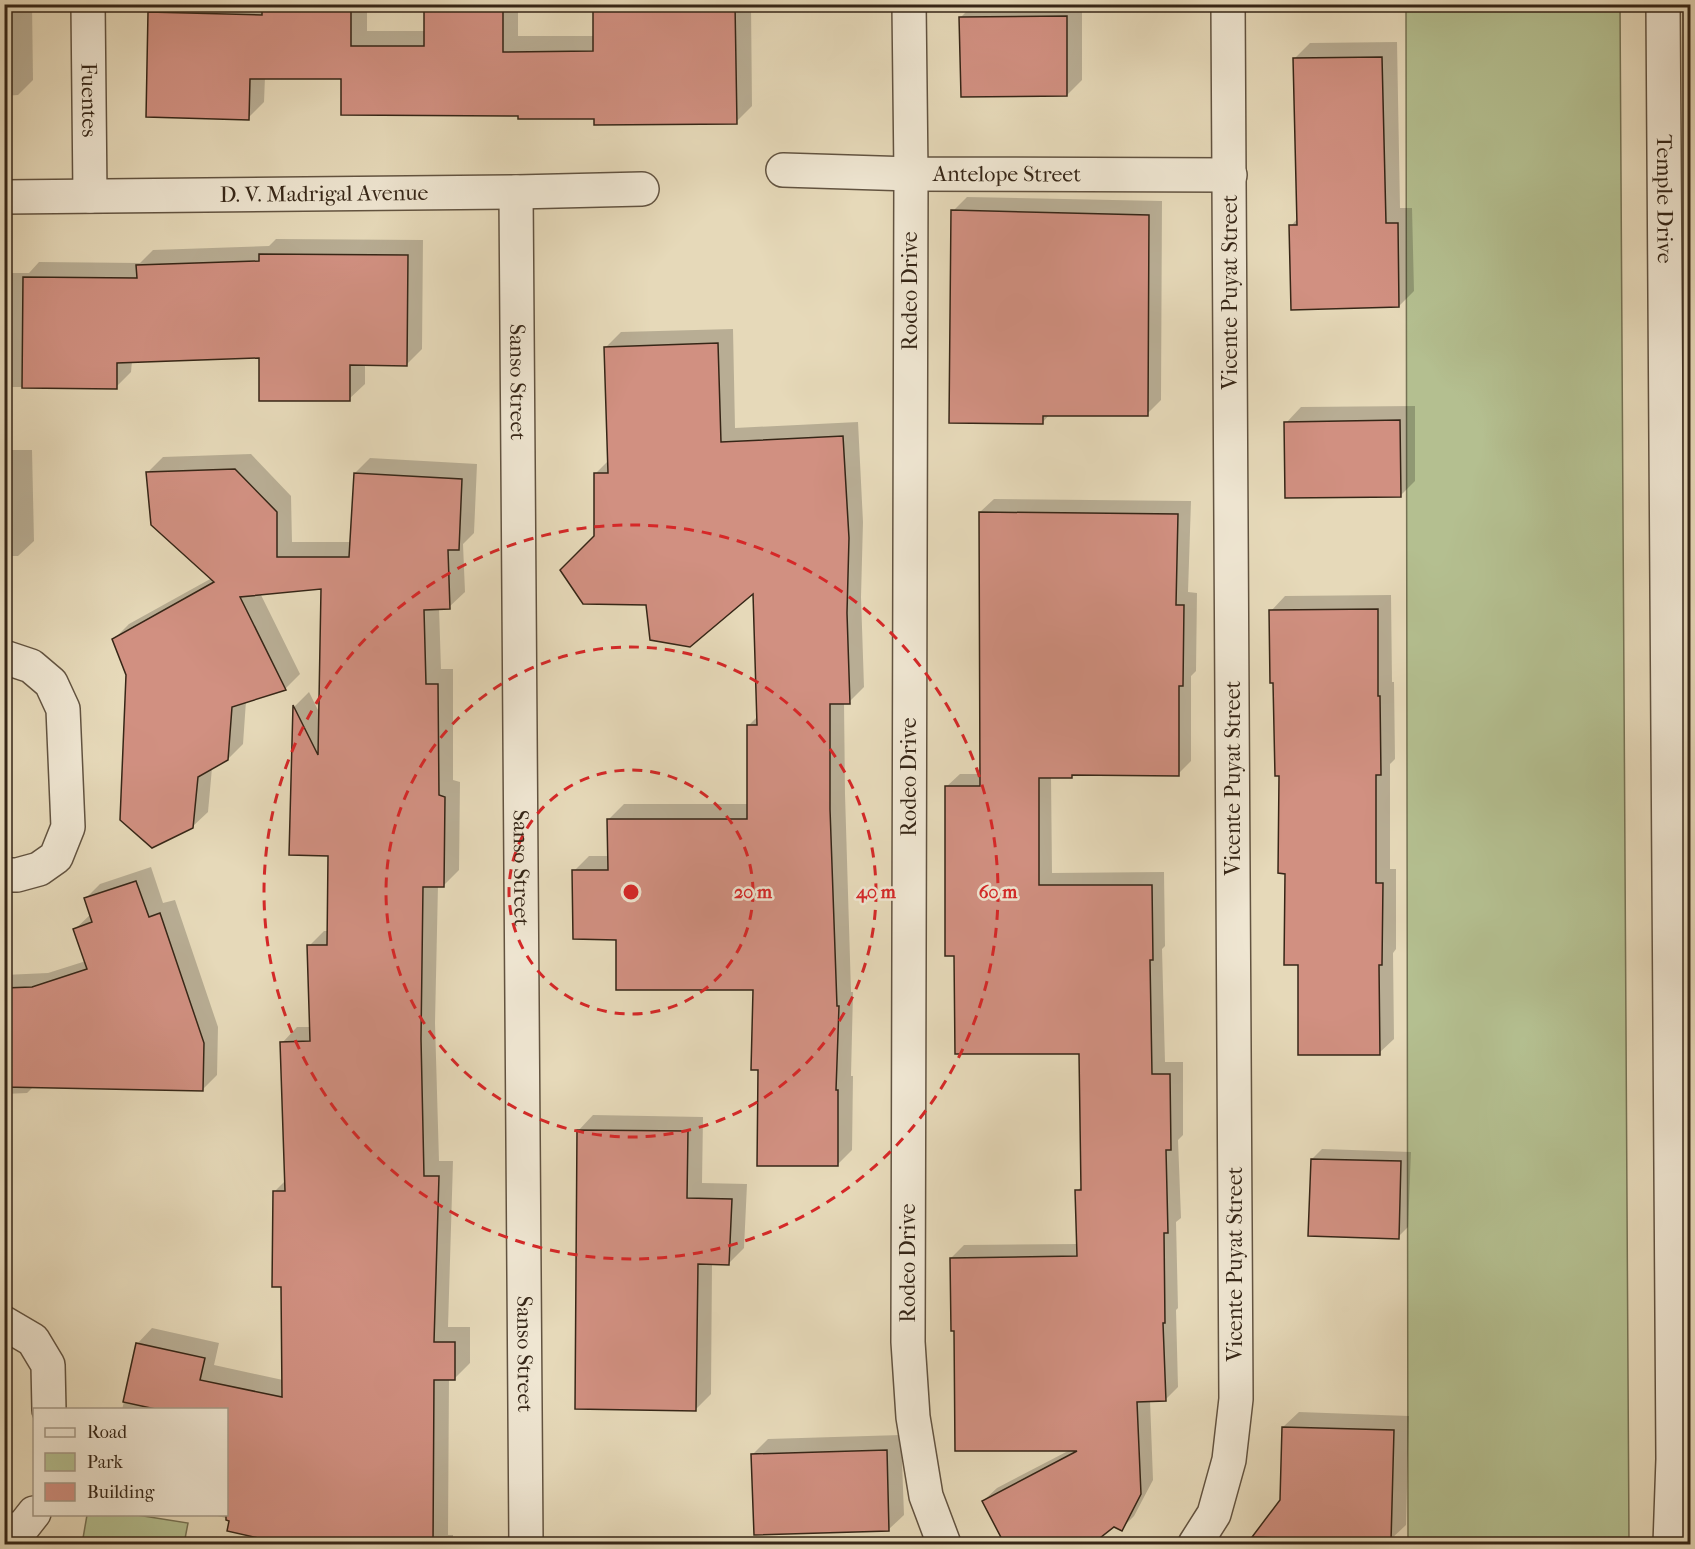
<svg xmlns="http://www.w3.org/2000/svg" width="1695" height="1549" font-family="'IM FELL French Canon',serif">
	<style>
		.green { fill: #b4bf90; stroke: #757254; stroke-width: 1.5 }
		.shadow { fill: #0003 }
		.building { fill: #d19081; stroke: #362617; stroke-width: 1.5 }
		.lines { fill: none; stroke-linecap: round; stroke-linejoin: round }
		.minor-casing { stroke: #625340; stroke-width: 36 }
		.tertiary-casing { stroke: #625340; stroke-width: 36 }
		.minor { stroke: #efe6d2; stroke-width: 33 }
		.tertiary { stroke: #efe6d2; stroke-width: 33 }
		.ring { fill: none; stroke: #d62828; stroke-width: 3; stroke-dasharray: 10 8 }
		.labels { text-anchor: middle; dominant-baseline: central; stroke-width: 5; stroke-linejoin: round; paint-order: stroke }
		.street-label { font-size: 22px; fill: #362617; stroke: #efe6d2 }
		.centre { fill: #d62828; stroke: #efe6d2; stroke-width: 3 }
		.ring-label { font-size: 18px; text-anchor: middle; font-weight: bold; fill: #d62828; stroke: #efe6d2; stroke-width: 5; stroke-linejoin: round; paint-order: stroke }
	</style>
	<rect width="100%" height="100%" fill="#e6d9b9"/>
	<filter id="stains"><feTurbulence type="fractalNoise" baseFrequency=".00333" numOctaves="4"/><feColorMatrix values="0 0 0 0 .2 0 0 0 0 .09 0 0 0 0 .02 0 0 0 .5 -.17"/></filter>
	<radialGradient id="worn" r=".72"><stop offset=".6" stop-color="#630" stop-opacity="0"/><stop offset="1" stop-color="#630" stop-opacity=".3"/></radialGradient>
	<g class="green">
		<polygon points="1406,5 1620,5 1629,1544 1408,1544"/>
		<polygon points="87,1515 137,1515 188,1523 184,1544 82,1544"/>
	</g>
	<g class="shadow">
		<polygon points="4,4 32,4 33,80 18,95 4,96"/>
		<polygon points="158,4 367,4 367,31 426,31 425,4 518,4 518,36 594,36 594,6 595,4 751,4 752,106 736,122 519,115 342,78 265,77 264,102 248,118 150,13"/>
		<polygon points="974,4 1082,4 1082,80 1067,95 961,17"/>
		<polygon points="1397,42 1400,208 1412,208 1414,291 1399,306 1291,226 1298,218 1295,58 1310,43"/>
		<polygon points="967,197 1162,201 1161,400 1147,414 1050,414 1042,423 953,211"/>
		<polygon points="276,239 423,240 422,349 407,364 365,364 365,384 349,399 261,357 132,361 131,372 116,387 4,387 4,273 29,273 39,262 140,263 153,250 269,246"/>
		<polygon points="733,329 735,428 858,422 863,522 861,597 864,687 849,702 844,702 845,794 851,992 853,992 851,1076 853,1076 852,1150 837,1165 760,1069 755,988 618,938 574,871 589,856 609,856 609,819 624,804 749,804 748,726 758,716 754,591 648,603 596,537 595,474 609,460 606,347 621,332"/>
		<polygon points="1415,406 1415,481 1400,496 1286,423 1301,407"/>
		<polygon points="4,450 32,450 34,541 18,556 4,556"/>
		<polygon points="251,454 291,496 292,542 351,542 355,473 370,458 477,464 474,533 463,544 465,592 449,607 439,608 441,669 453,669 453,780 460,782 459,870 444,885 438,885 435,1023 439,1161 453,1161 448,1327 470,1327 470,1363 455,1378 449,1378 448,1535 453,1535 453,1544 285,1544 285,1542 231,1519 208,1514 226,1514 226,1410 122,1410 137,1344 152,1328 219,1343 214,1365 283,1380 283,1285 275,1191 286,1180 282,1043 297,1027 311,1027 309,946 324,931 329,931 330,854 291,854 295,706 309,692 320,714 323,587 260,593 300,674 285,689 246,701 243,744 228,759 212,768 208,812 192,827 127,675 114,639 129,624 212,578 148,472 163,457"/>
		<polygon points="994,499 1191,501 1188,592 1197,593 1196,671 1191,676 1191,761 1178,774 1074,774 1071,776 1051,776 1052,873 1164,872 1165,946 1162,949 1165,1062 1183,1062 1183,1135 1178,1140 1181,1218 1176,1222 1178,1308 1176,1310 1178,1387 1165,1400 1150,1400 1153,1480 1134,1516 1121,1529 1083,1510 1102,1544 1007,1544 983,1501 997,1488 1070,1450 955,1329 951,1258 964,1245 1078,1244 1077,1191 1083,1185 1080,1053 956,954 946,787 960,774 982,774 980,512"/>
		<polygon points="1391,595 1392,682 1394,682 1395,759 1390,764 1390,869 1396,869 1396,949 1393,953 1394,1039 1379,1053 1299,963 1287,872 1271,611 1285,596"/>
		<polygon points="151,867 163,903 175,900 218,1027 217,1075 202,1090 34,1086 27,1093 4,1094 4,975 48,973 86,961 75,929 90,915 86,898 100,884"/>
		<polygon points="593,1115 703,1117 702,1183 747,1184 744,1248 729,1263 712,1263 711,1394 696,1409 578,1131"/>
		<polygon points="1322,1149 1411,1152 1408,1227 1398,1237 1312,1159"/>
		<polygon points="1299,1412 1409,1416 1406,1525 1390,1540 1310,1538 1319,1544 1249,1544 1281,1501 1283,1427"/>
		<polygon points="901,1435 904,1515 888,1530 753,1454 768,1439"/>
	</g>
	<g class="building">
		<polygon points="262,4 351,4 351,46 424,46 424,4 503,4 503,52 593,51 593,5 735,4 737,124 594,125 594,119 518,119 518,116 341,115 341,79 250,79 249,120 146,117 148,12 262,15"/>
		<polygon points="1067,16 1067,96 961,97 959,17"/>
		<polygon points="1382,57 1386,223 1398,223 1399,307 1291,310 1289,225 1297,225 1293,58"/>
		<polygon points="951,210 1149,215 1148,416 1043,416 1043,424 949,423"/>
		<polygon points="259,254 408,255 407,366 350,365 350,401 259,401 259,358 117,363 117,389 22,388 23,277 137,278 136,265 259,261"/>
		<polygon points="718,343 721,442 843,436 849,538 847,613 850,704 830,704 830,809 837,1006 839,1006 836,1090 838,1090 838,1166 757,1166 758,1070 751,1070 753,990 616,990 616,940 573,939 572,870 608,870 607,819 747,819 747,725 757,725 753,594 690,647 650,640 646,605 583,604 560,570 594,536 594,473 608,473 604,347"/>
		<polygon points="1400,420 1401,497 1285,498 1284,422"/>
		<polygon points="235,469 277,512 277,557 349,557 354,473 462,479 459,550 448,550 450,609 424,610 426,684 438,684 439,795 445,797 444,887 423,887 421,1039 424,1176 439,1176 434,1342 455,1342 455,1380 434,1380 433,1545 290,1545 227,1531 229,1521 226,1520 226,1410 160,1410 123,1402 136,1343 205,1358 200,1380 282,1397 281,1287 272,1287 273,1191 285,1191 280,1042 310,1041 307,945 327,945 328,856 289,855 293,705 318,755 321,589 240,597 286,690 232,707 228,760 198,777 193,828 152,848 120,820 126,675 112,639 214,582 151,525 146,472"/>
		<polygon points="979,512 1178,514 1176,605 1184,605 1183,686 1179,686 1179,776 1072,775 1072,778 1039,778 1039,885 1152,885 1153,960 1150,960 1152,1074 1170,1074 1171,1150 1166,1150 1168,1233 1164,1233 1165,1323 1163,1323 1166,1401 1137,1402 1141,1494 1122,1531 1114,1527 1091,1545 1005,1545 982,1501 1077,1451 955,1451 954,1331 951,1331 950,1258 1077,1256 1075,1190 1081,1190 1079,1054 955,1054 954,956 945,956 945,786 980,786"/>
		<polygon points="1378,609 1378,696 1380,696 1381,775 1376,775 1376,883 1383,883 1382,965 1379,965 1380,1055 1298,1055 1298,965 1284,965 1285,874 1278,873 1279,776 1275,776 1273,683 1270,683 1269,610"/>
		<polygon points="136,881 149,917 160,913 204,1043 203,1091 4,1087 4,988 32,987 87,969 73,929 92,922 84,898"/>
		<polygon points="577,1130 688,1131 687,1198 732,1199 729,1265 698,1264 696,1411 575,1409"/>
		<polygon points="1311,1159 1401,1161 1399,1239 1308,1236"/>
		<polygon points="1282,1427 1394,1430 1391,1542 1252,1537 1280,1500"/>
		<polygon points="887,1450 889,1531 754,1535 751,1454"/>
	</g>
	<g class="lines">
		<defs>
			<g id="minor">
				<path id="s1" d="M88,4L90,196"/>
				<polyline points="909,4 911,174 908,1342 913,1417 926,1496 944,1544"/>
				<path id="s2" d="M783,170L911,174L1230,175"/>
				<path id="s3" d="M516,192L526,1544"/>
				<path id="s4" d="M4,197L516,192L642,189"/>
				<polyline points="4,657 31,666 51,683 63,709 68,827 56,857 39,869 17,875 4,875"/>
				<polyline points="4,1323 33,1340 48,1365 49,1410"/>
				<polyline points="4,1532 23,1527 34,1513"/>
				<polyline points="1195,1544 1214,1514 1229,1460 1236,1399 1228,4"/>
			</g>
			<g id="tertiary">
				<path id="s5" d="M1663,4L1673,1459L1670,1544"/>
			</g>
		</defs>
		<use href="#minor" class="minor-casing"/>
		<use href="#tertiary" class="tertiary-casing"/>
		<use href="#minor" class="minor"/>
		<use href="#tertiary" class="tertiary"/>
	</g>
	<g class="ring">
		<circle cx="631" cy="892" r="122"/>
		<circle cx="631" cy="892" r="245"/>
		<circle cx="631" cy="892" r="367"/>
	</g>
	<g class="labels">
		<g class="street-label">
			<text stroke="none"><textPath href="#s1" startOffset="96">Fuentes</textPath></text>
			<text stroke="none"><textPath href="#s2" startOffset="224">Antelope Street</textPath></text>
			<text stroke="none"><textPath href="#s4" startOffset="320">D. V. Madrigal Avenue</textPath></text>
			<text stroke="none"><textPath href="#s5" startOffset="195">Temple Drive</textPath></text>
			<text transform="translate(910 291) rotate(-90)">Rodeo Drive</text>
			<text transform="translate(1230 292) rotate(-90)">Vicente Puyat Street</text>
			<text stroke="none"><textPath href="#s3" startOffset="190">Sanso Street</textPath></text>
			<text transform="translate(909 777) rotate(-90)">Rodeo Drive</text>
			<text transform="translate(1233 778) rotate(-90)">Vicente Puyat Street</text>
			<text stroke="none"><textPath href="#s3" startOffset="676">Sanso Street</textPath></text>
			<text transform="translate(908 1263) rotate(-90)">Rodeo Drive</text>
			<text transform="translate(1235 1264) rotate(-90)">Vicente Puyat Street</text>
			<text stroke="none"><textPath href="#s3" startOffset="1162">Sanso Street</textPath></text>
		</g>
	</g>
	<circle cx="631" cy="892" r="9" class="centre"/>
	<g class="ring-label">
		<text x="753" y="898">20 m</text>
		<text x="876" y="898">40 m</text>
		<text x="998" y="898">60 m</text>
	</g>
	<rect width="1695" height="1549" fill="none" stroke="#e6d9b9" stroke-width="24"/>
	<rect x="6" y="6" width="1683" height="1537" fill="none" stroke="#362617" stroke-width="3"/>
	<rect x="12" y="12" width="1671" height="1525" fill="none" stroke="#362617" stroke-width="1.5"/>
	<rect x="33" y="1408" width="195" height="108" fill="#efe6d2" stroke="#a59987" stroke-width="1.5"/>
	<rect x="45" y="1428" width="30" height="9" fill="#efe6d2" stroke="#a59987" stroke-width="1.5"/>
	<text x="87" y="1438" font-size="18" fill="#362617">Road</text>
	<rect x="45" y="1453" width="30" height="18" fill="#b4bf90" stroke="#a59987" stroke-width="1.5"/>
	<text x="87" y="1468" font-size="18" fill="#362617">Park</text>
	<rect x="45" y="1483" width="30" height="18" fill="#d19081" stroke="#a59987" stroke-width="1.5"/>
	<text x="87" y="1498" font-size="18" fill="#362617">Building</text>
	<rect width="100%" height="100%" filter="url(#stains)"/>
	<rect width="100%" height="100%" fill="url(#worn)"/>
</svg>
